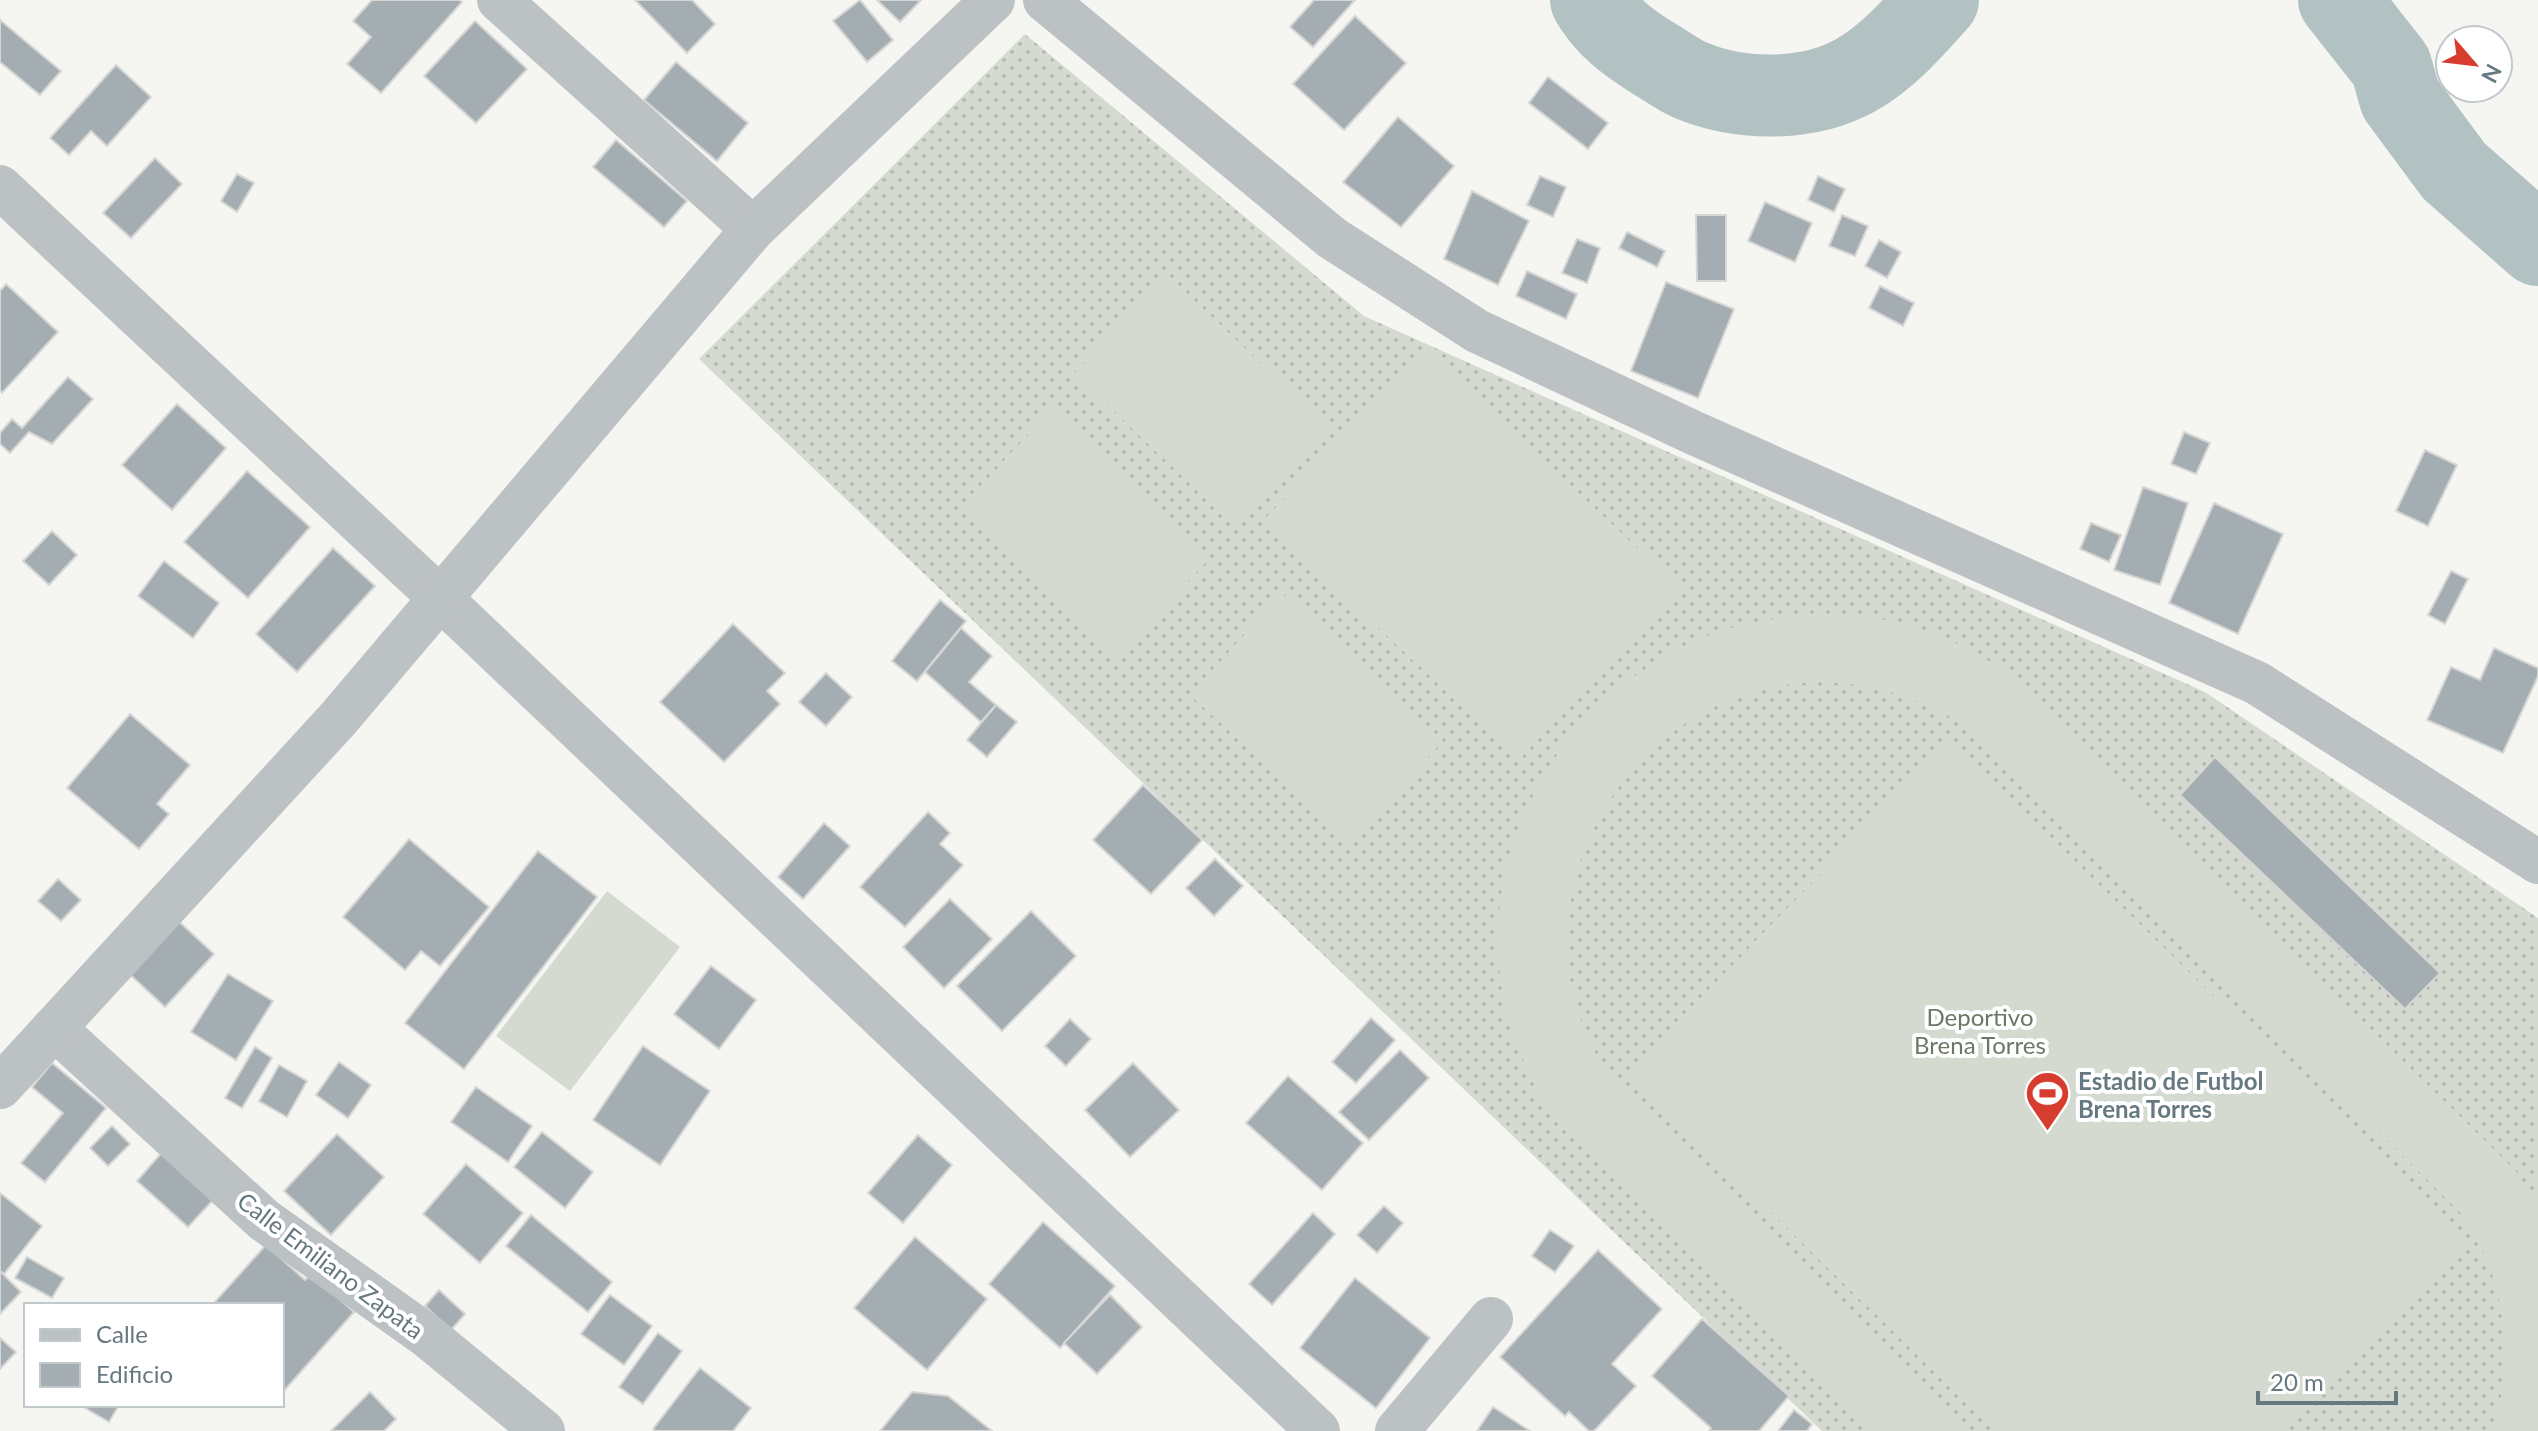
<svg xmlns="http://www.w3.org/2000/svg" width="2538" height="1431" font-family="Lato,sans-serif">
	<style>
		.grass { fill: url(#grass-dots) }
		.garden { fill: #d5dad1 }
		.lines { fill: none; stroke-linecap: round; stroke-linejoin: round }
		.river { stroke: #b2c2c3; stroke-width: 82 }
		.building { fill: #a4adb1; stroke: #d6d6d4; stroke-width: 2 }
		.minor { stroke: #bcc1c3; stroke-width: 44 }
		.labels { text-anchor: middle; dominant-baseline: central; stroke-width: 8; stroke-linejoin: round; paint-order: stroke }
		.park-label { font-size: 24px; fill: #6b7864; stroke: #fff }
		.poi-label { font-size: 24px; font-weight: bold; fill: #667981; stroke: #fff; text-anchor: start }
		.street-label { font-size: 24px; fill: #667981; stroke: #fff }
	</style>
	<defs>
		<pattern id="grass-dots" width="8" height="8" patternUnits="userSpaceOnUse" patternTransform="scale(2)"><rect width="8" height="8" fill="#d5dad1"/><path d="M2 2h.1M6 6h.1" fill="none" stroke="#b1b6af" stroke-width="1.8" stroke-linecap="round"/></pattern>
	</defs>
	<rect width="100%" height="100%" fill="#f5f5f2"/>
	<polygon class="grass" points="1025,34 1364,316 2205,692 2538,918 2538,1431 1822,1431 699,359"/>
	<g class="garden">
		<polygon points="1168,275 1329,428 1235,527 1074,373"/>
		<polygon points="1424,348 1679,587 1519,760 1264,520"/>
		<polygon points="1052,409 1210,558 1118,657 960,508"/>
		<polygon points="1282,593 1443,741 1351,843 1190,695"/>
		<path d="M1819,613L1882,619L1943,636L1998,666L2516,1171L2538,1212V1431H2493C2510,1375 2509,1313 2486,1258C2479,1243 2469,1229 2462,1214L1960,722C1931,707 1902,693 1870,687C1711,656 1571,781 1567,939C1565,988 1584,1034 1608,1076L1970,1431H1873L1552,1117C1532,1081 1514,1046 1505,1005C1473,854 1556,704 1695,641C1734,623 1777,618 1819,613Z"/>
		<polygon points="1950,740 2467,1242 2284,1431 1995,1431 1628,1073"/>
		<polygon points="607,891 680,947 570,1091 496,1036"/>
	</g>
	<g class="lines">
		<g class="river">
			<path d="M1591,0C1606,26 1627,42 1653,58C1665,65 1677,74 1690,80C1740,101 1808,102 1856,75C1888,57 1914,27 1938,0"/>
			<polyline points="2339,0 2391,66 2400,98 2454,171 2538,245"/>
		</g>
	</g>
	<g class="building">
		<polygon points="372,0 459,0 462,2 381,93 347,64 371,37 353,21"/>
		<polygon points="635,0 692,0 715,24 687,53"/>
		<polygon points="860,0 893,40 867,62 833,21"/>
		<polygon points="877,0 921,0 900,22"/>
		<polygon points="1314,0 1355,0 1313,47 1290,27"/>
		<polygon points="1355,16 1406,63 1344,130 1293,84"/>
		<polygon points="0,20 61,71 40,95 0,62"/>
		<polygon points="475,21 527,69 476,123 424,76"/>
		<polygon points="676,62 748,123 717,161 644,100"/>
		<polygon points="116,65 151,97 107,146 91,131 69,155 50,138"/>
		<polygon points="1548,77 1608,123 1588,149 1529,103"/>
		<polygon points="1398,117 1454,166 1401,227 1343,182"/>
		<polygon points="616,140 687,201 664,227 593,167"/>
		<polygon points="155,158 182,184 131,238 103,213"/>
		<polygon points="237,174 254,183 237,212 221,201"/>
		<polygon points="1540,176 1566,187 1553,217 1527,205"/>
		<polygon points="1818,176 1845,189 1834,212 1808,200"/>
		<polygon points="1472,191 1529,221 1498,285 1444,259"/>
		<polygon points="1765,202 1812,223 1795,262 1748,241"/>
		<polygon points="1696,215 1726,215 1726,281 1697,281"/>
		<polygon points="1842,215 1868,226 1855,256 1829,246"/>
		<polygon points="1627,232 1665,251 1657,267 1619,248"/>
		<polygon points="1577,239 1600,248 1587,283 1562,273"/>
		<polygon points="1879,240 1901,252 1887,278 1865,266"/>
		<polygon points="1527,271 1577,294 1566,319 1516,296"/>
		<polygon points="1666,282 1734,309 1698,398 1631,371"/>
		<polygon points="6,284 58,332 2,393 0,390 0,291"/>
		<polygon points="1880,286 1914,303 1903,326 1869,308"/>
		<polygon points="68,377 93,399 52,444 29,432 10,453 0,444 0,433 12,419 22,428"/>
		<polygon points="177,404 226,448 172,510 122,465"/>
		<polygon points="2184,432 2210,443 2196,474 2171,464"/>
		<polygon points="2425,450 2457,465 2428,526 2396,511"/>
		<polygon points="247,471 310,527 248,598 184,542"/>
		<polygon points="2143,487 2188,503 2160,585 2114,570"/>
		<polygon points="2214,503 2283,534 2238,634 2169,603"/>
		<polygon points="2091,523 2121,535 2109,562 2080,549"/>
		<polygon points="52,531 77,555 49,585 23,561"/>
		<polygon points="333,548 375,586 297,672 256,634"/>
		<polygon points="164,561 219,603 193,638 138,596"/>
		<polygon points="2451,571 2468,579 2445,624 2428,615"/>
		<polygon points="940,600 966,621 917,681 892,661"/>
		<polygon points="733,624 785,673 767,691 780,704 724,762 660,702"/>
		<polygon points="961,628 992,656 969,682 996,705 981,722 925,672"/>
		<polygon points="2494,648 2538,668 2538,676 2503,753 2427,720 2451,667 2480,680"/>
		<polygon points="826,673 852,697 826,726 799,702"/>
		<polygon points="996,705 1017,722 987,757 967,740"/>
		<polygon points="130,714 190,765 157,804 169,814 139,849 67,788"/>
		<polygon points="2215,757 2440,973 2405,1009 2180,795"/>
		<polygon points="1143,785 1202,840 1151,894 1093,840"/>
		<polygon points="928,812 950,833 940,844 963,865 905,927 860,887"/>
		<polygon points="824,823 850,846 803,899 778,877"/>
		<polygon points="409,839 489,907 440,966 421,951 405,970 343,917"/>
		<polygon points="538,851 597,897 464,1069 405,1023"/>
		<polygon points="1215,859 1243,886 1214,916 1186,888"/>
		<polygon points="58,879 81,900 61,921 38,901"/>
		<polygon points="950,899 992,939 944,988 903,947"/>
		<polygon points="1031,911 1076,956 1002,1031 957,986"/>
		<polygon points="173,916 214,954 165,1007 124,969"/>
		<polygon points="711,966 756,1000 719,1049 674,1014"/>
		<polygon points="228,974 273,1001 236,1060 191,1032"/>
		<polygon points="1371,1018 1395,1040 1356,1083 1332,1062"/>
		<polygon points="1070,1019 1091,1039 1066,1066 1045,1046"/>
		<polygon points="643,1046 710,1091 660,1165 593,1120"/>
		<polygon points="255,1047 272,1058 242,1108 225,1098"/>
		<polygon points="1400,1050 1429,1078 1369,1140 1339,1112"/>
		<polygon points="339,1062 371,1085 348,1118 316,1095"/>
		<polygon points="52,1063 106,1108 45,1182 21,1163 63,1113 32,1087"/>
		<polygon points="1133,1063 1179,1110 1130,1157 1085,1110"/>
		<polygon points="279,1065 307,1081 287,1117 259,1101"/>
		<polygon points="1288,1076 1363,1143 1322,1190 1246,1123"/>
		<polygon points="476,1087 532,1126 508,1162 451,1122"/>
		<polygon points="112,1126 130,1144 108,1166 90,1148"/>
		<polygon points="542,1132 593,1172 565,1208 514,1167"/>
		<polygon points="337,1134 384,1177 331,1235 284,1191"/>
		<polygon points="918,1135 952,1165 903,1223 868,1193"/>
		<polygon points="164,1150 215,1198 188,1227 137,1181"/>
		<polygon points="466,1164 523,1213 480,1263 423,1214"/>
		<polygon points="0,1193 42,1226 4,1274 0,1271"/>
		<polygon points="1384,1206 1403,1223 1377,1253 1357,1235"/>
		<polygon points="1313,1213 1335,1234 1272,1305 1249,1284"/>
		<polygon points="531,1215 612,1282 588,1312 506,1246"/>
		<polygon points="1043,1222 1115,1286 1060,1348 989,1284"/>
		<polygon points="1550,1230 1574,1246 1555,1272 1532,1256"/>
		<polygon points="915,1237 987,1299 927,1370 854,1308"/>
		<polygon points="266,1245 305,1280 311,1274 354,1312 282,1393 282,1305 212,1305"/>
		<polygon points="1598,1250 1662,1309 1612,1364 1636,1386 1594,1431 1589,1431 1569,1412 1565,1416 1500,1357"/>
		<polygon points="27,1257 64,1278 52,1298 15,1278"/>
		<polygon points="0,1271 21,1292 0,1314"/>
		<polygon points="1355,1278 1430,1338 1376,1408 1300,1348"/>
		<polygon points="439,1290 465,1314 451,1330 425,1306"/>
		<polygon points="610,1295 652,1326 624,1365 581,1334"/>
		<polygon points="1110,1295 1142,1327 1097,1374 1064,1343"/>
		<polygon points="1702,1319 1789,1396 1759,1431 1709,1431 1711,1428 1652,1376"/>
		<polygon points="658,1333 682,1351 643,1404 619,1387"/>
		<polygon points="0,1338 16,1352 0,1369"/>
		<polygon points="700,1368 751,1408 733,1431 656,1431 653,1429"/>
		<polygon points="370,1392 396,1419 384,1431 331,1431"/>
		<polygon points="912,1392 948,1396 992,1431 880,1431"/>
		<polygon points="80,1405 119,1405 109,1422"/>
		<polygon points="1493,1407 1530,1431 1477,1431"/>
		<polygon points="1794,1410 1812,1424 1807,1431 1778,1431"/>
	</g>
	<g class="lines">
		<g class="minor">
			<polyline points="499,0 753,229"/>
			<polyline points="1045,0 1332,238 1477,331 1692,432 2257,683 2538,862"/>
			<polyline points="0,187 439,597 1318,1431"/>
			<polyline points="54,1028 264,1220 426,1335 543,1431"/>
			<polyline points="0,1087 338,719 753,229 993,0"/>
			<polyline points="1397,1431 1491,1319"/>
		</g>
	</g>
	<defs>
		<symbol id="stadium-pin" viewBox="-11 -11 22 30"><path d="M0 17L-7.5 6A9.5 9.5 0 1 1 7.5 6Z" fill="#d73d2f" stroke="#fff"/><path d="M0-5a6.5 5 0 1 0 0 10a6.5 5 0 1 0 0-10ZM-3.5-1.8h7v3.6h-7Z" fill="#fff"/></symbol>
	</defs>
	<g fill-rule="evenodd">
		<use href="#stadium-pin" x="2022" y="1068" width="51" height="69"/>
	</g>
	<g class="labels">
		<g class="park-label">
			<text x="1980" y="1016">Deportivo<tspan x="1980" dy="28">Brena Torres</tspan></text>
		</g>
		<g class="poi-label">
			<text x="2078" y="1080">Estadio de Futbol<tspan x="2078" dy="28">Brena Torres</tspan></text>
		</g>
		<g class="street-label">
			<text transform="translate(331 1265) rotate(37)">Calle Emiliano Zapata</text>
		</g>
	</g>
	<rect x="24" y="1303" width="260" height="104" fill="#ffffff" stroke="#c2c9cd" stroke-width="2"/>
	<rect x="40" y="1329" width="40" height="12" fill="#bcc1c3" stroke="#c2c9cd" stroke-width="2"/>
	<text x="96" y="1343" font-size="24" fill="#667981">Calle</text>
	<rect x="40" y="1363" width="40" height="24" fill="#a4adb1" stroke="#c2c9cd" stroke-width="2"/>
	<text x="96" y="1383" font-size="24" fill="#667981">Edificio</text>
	<g transform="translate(2474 64) rotate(118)"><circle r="38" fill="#ffffff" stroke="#c2c9cd" stroke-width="2"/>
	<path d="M0-6L14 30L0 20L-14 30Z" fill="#d73d2f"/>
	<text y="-12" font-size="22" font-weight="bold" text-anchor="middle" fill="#667981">N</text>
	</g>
	<path d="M2258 1391v12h138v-12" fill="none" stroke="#667981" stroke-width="4"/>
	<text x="2270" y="1391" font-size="24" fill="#667981" stroke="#ffffff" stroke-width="6" paint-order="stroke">20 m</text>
</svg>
